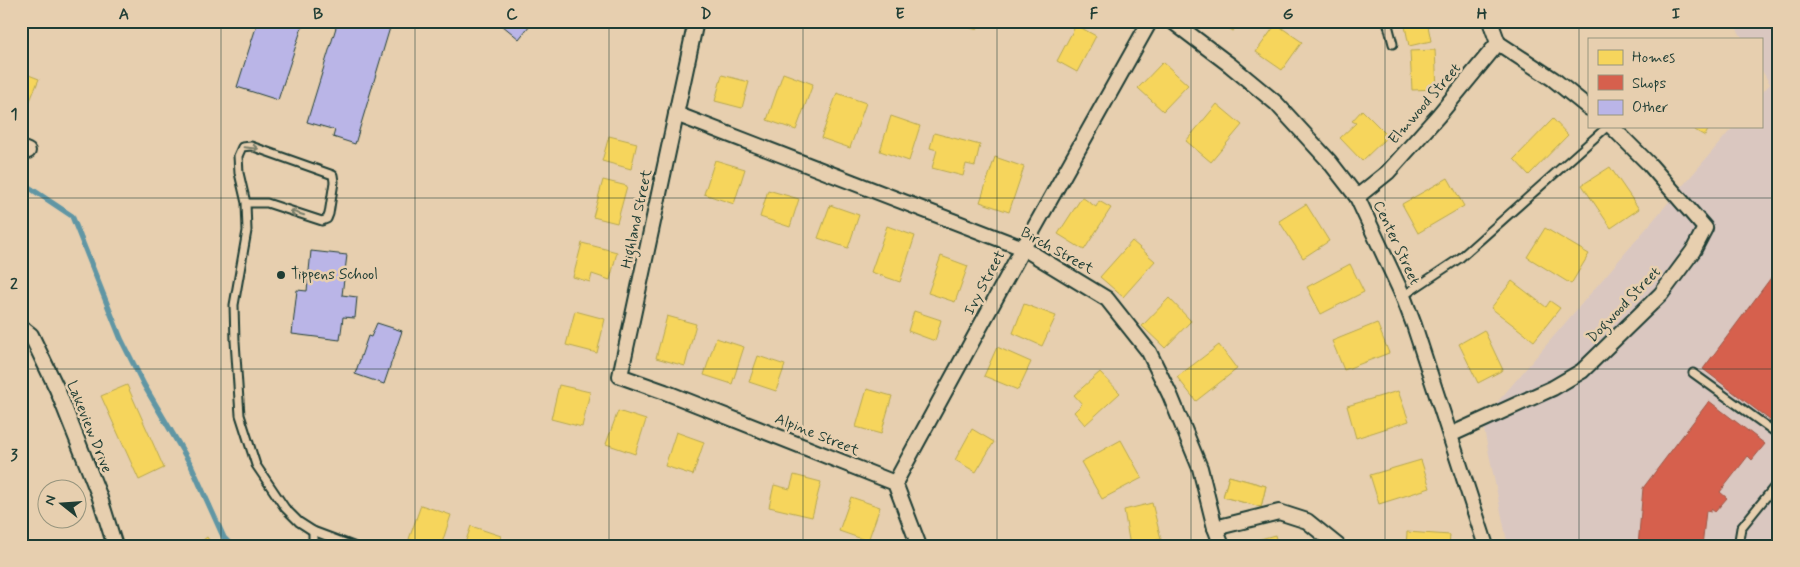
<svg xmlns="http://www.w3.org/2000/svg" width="1800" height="567" font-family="Mynerve,sans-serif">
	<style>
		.built { fill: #dac7c0 }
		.homes { fill: #f6d55c; stroke: #b6a750 }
		.shops { fill: #d6604d; stroke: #9f5646 }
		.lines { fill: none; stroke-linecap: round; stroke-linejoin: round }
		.stream { stroke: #6096a4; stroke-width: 5.5 }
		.building { fill: #bab5e7; stroke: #1f3d34 }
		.lane-casing { stroke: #1f3d34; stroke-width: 11 }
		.street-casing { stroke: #1f3d34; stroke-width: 18 }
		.lane { stroke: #e7cfaf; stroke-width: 7 }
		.street { stroke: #e7cfaf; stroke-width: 14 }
		.oneway { stroke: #797f6b }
		.grid { fill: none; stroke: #1f3d34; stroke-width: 1; stroke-opacity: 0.55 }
		.poi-dot { fill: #1f3d34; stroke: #e7cfaf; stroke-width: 2 }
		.labels { text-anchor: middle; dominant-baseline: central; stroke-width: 5; stroke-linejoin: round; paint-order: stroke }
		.street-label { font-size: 15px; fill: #1f3d34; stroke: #e7cfaf }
		.poi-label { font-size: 15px; fill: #1f3d34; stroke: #e7cfaf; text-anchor: start }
		.neatline { fill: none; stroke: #1f3d34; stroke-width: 2 }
		.grid-label { font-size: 16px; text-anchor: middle; font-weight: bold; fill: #1f3d34 }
	</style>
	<rect width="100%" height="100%" fill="#e7cfaf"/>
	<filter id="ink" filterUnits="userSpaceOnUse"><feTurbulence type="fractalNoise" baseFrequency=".02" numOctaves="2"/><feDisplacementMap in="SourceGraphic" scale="10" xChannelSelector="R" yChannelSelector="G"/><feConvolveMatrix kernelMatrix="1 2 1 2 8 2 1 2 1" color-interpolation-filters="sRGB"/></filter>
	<g filter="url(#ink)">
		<polygon class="built" points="1732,21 1779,21 1779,546 1508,546 1482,420 1734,126 1761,126 1761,94 1770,84 1761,69 1761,39 1743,39"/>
		<g class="homes">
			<polygon points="951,21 980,21 977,30"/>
			<polygon points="1217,21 1239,21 1233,31"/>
			<polygon points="1404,21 1427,21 1431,41 1409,46"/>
			<polygon points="1276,24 1302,42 1282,70 1256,52"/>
			<polygon points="1076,25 1096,36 1077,72 1057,61"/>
			<polygon points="1435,50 1437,89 1412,90 1410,51"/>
			<polygon points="1163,62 1188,85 1163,111 1138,88"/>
			<polygon points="21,72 39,79 22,120 21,120"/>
			<polygon points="783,73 813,84 796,130 767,120"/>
			<polygon points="722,75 749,82 742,108 715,101"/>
			<polygon points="837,93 866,103 850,148 821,138"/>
			<polygon points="1217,104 1242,125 1211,162 1186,141"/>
			<polygon points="1362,110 1388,136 1362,161 1340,138 1356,123 1352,121"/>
			<polygon points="891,116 920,126 909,161 880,151"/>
			<polygon points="1553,119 1568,135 1529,175 1514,159"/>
			<polygon points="1688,126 1710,126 1705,136"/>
			<polygon points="934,133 980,145 975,166 966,164 963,176 932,168 937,150 930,148"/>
			<polygon points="609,136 637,143 631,169 602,161"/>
			<polygon points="995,157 1024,167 1009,212 980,202"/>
			<polygon points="715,160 745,169 734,204 704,194"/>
			<polygon points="1610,167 1639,209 1611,228 1582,185"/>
			<polygon points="1448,178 1464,206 1418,233 1402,204"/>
			<polygon points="603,180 627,186 617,223 593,217"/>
			<polygon points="768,190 799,199 790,227 760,217"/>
			<polygon points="1082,197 1096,207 1099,201 1111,208 1084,250 1058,234"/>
			<polygon points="1306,204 1329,241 1303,258 1279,221"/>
			<polygon points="830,205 859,215 848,248 818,238"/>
			<polygon points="887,226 915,236 900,282 871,272"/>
			<polygon points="1545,228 1589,254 1571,284 1527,257"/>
			<polygon points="1132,241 1155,261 1123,297 1100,277"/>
			<polygon points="582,243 617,252 610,280 592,274 590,282 573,277"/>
			<polygon points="941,256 968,266 955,302 928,293"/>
			<polygon points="1350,264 1364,292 1321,314 1307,287"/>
			<polygon points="1512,281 1546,307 1550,301 1560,308 1534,341 1491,308"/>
			<polygon points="1169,298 1191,321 1165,348 1142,326"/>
			<polygon points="1024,304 1056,316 1042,346 1013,333"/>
			<polygon points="575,311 605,319 597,353 566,345"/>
			<polygon points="914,311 941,320 935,341 908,331"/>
			<polygon points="667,316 696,324 685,366 656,358"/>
			<polygon points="1377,323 1389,353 1344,370 1332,341"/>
			<polygon points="1484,330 1503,370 1478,383 1459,344"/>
			<polygon points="716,338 744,347 732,384 704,375"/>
			<polygon points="1219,345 1237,369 1196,401 1177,377"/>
			<polygon points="997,347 1031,362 1018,390 984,376"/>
			<polygon points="758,356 785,365 776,391 749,382"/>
			<polygon points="1100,372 1120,393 1085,425 1074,412 1082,404 1074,395"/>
			<polygon points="127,385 164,468 139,480 101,396"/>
			<polygon points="559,385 590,392 582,427 551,419"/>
			<polygon points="867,389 892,396 881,434 856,427"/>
			<polygon points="1398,391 1409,421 1356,438 1347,406"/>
			<polygon points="618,411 646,420 635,454 606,444"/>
			<polygon points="972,429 994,442 976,472 955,460"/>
			<polygon points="676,432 704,442 693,475 665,466"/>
			<polygon points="1121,440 1142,478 1102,499 1081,462"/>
			<polygon points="1421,460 1430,488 1379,504 1370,475"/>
			<polygon points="794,475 821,482 812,517 769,507 774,485 790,489"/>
			<polygon points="1229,476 1266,486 1261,507 1223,497"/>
			<polygon points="1229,476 1266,486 1261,507 1223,497"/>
			<polygon points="851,497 880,507 868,541 839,531"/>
			<polygon points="1152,503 1161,539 1130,546 1124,510"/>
			<polygon points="421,505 451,515 441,546 428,546 409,539"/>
			<polygon points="471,526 501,536 498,546 464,546"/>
			<polygon points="1407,532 1450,535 1449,546 1406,546"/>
			<polygon points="1275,535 1278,546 1250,546 1249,542"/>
			<polygon points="207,537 213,546 195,546"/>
		</g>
		<g class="shops">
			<polygon points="1779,267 1779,427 1703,369"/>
			<polygon points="1709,401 1765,444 1752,460 1748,456 1720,492 1727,498 1715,512 1711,509 1711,512 1706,511 1702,546 1638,546 1643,488"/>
		</g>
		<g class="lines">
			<polyline class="stream" points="21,182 72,216 121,339 144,385 191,465 224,538 232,546"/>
		</g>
		<g class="building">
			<polygon points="258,21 304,21 278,100 237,87"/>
			<polygon points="338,21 392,21 355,144 333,137 335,130 307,122"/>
			<polygon points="497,21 533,21 519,39"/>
			<polygon points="311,251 347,255 342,295 357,297 355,318 343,317 340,340 292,334 297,290 307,291"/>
			<polygon points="377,323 402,331 384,384 355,374 368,336 371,337"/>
		</g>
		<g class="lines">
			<defs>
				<g id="lane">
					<polyline points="1387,21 1393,44"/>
					<polyline points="246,203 267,203 322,221 327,219 329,214 334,182 333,175 251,146 242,147 238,156 239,173 246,203 247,231 234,305 235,341 240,415 256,465 285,508 299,522 313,531 353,546"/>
					<polyline points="1403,296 1460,258 1608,126"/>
					<polyline points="1693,373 1779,435"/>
					<polyline points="313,531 313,546"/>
					<polyline points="1738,546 1741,528 1779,481"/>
				</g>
				<g id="street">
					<polyline points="696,21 620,376 665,392 895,483 919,546"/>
					<polyline points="1172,21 1230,65 1276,103 1329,161 1357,197 1403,296 1414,325 1486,546"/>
					<polyline points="1498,43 1553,79 1589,108"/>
					<polyline points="676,114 1023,248 1107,299 1149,352 1170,395 1200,468 1215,528 1222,546"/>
					<polyline points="21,148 28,151"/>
					<polyline points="1357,197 1388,172 1438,116 1498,43 1490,21"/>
					<polyline points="21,327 31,335 57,389 99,495 115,546"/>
					<polyline points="1450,435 1553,388 1582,371 1661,294 1693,251 1705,228 1650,165 1611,126"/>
					<polyline points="895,483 1023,248 1150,21"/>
					<polyline points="1215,528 1279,512 1307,521 1338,546"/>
				</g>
			</defs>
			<use href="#lane" class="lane-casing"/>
			<use href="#street" class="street-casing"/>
			<use href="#lane" class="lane"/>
			<use href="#street" class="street"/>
		</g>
		<defs><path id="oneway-shaft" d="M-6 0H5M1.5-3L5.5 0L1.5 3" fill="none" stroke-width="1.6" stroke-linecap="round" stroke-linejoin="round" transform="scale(1.25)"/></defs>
		<g class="oneway">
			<use href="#oneway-shaft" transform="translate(251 148) rotate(6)"/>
			<use href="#oneway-shaft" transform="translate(297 213) rotate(-163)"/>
		</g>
	</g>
	<path class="grid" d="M221,21V546M415,21V546M609,21V546M803,21V546M997,21V546M1191,21V546M1385,21V546M1579,21V546M21,198H1779M21,369H1779"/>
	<circle class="poi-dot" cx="281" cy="275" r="5"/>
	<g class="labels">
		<g class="street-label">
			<text transform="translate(1425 104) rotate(-49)">Elmwood Street</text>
			<text transform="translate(637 219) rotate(-78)">Highland Street</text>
			<text transform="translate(1396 243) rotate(65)">Center Street</text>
			<text transform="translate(1057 251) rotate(29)">Birch Street</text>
			<text transform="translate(985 283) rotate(-62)">Ivy Street</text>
			<text transform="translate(1624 305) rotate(-46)">Dogwood Street</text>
			<text transform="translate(89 427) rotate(68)">Lakeview Drive</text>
			<text transform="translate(817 435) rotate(22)">Alpine Street</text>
		</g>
		<g class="poi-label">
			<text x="291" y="275">Tippens School</text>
		</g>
	</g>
	<rect width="1800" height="567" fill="none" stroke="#e7cfaf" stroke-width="55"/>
	<rect x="1588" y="38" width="175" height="90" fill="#e7cfaf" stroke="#97957e"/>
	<rect x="1598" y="50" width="25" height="15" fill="#f6d55c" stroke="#97957e"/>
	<text x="1632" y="62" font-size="15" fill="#1f3d34">Homes</text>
	<rect x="1598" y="75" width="25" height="15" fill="#d6604d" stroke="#97957e"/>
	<text x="1632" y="88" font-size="15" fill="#1f3d34">Shops</text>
	<rect x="1598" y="100" width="25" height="15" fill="#bab5e7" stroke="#97957e"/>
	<text x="1632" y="112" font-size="15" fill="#1f3d34">Other</text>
	<g transform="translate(62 504) rotate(287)"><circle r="24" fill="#e7cfaf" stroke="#97957e"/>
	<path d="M0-4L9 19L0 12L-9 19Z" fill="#1f3d34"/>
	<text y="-8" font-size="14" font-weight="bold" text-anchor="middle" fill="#1f3d34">N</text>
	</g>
	<rect x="28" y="28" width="1744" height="512" class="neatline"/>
	<g class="grid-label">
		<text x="124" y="19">A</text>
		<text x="318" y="19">B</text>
		<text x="512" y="19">C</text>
		<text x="706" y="19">D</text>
		<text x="900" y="19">E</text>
		<text x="1094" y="19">F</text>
		<text x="1288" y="19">G</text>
		<text x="1482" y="19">H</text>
		<text x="1676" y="19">I</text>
		<text x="14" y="119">1</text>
		<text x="14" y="289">2</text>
		<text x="14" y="460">3</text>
	</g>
</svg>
